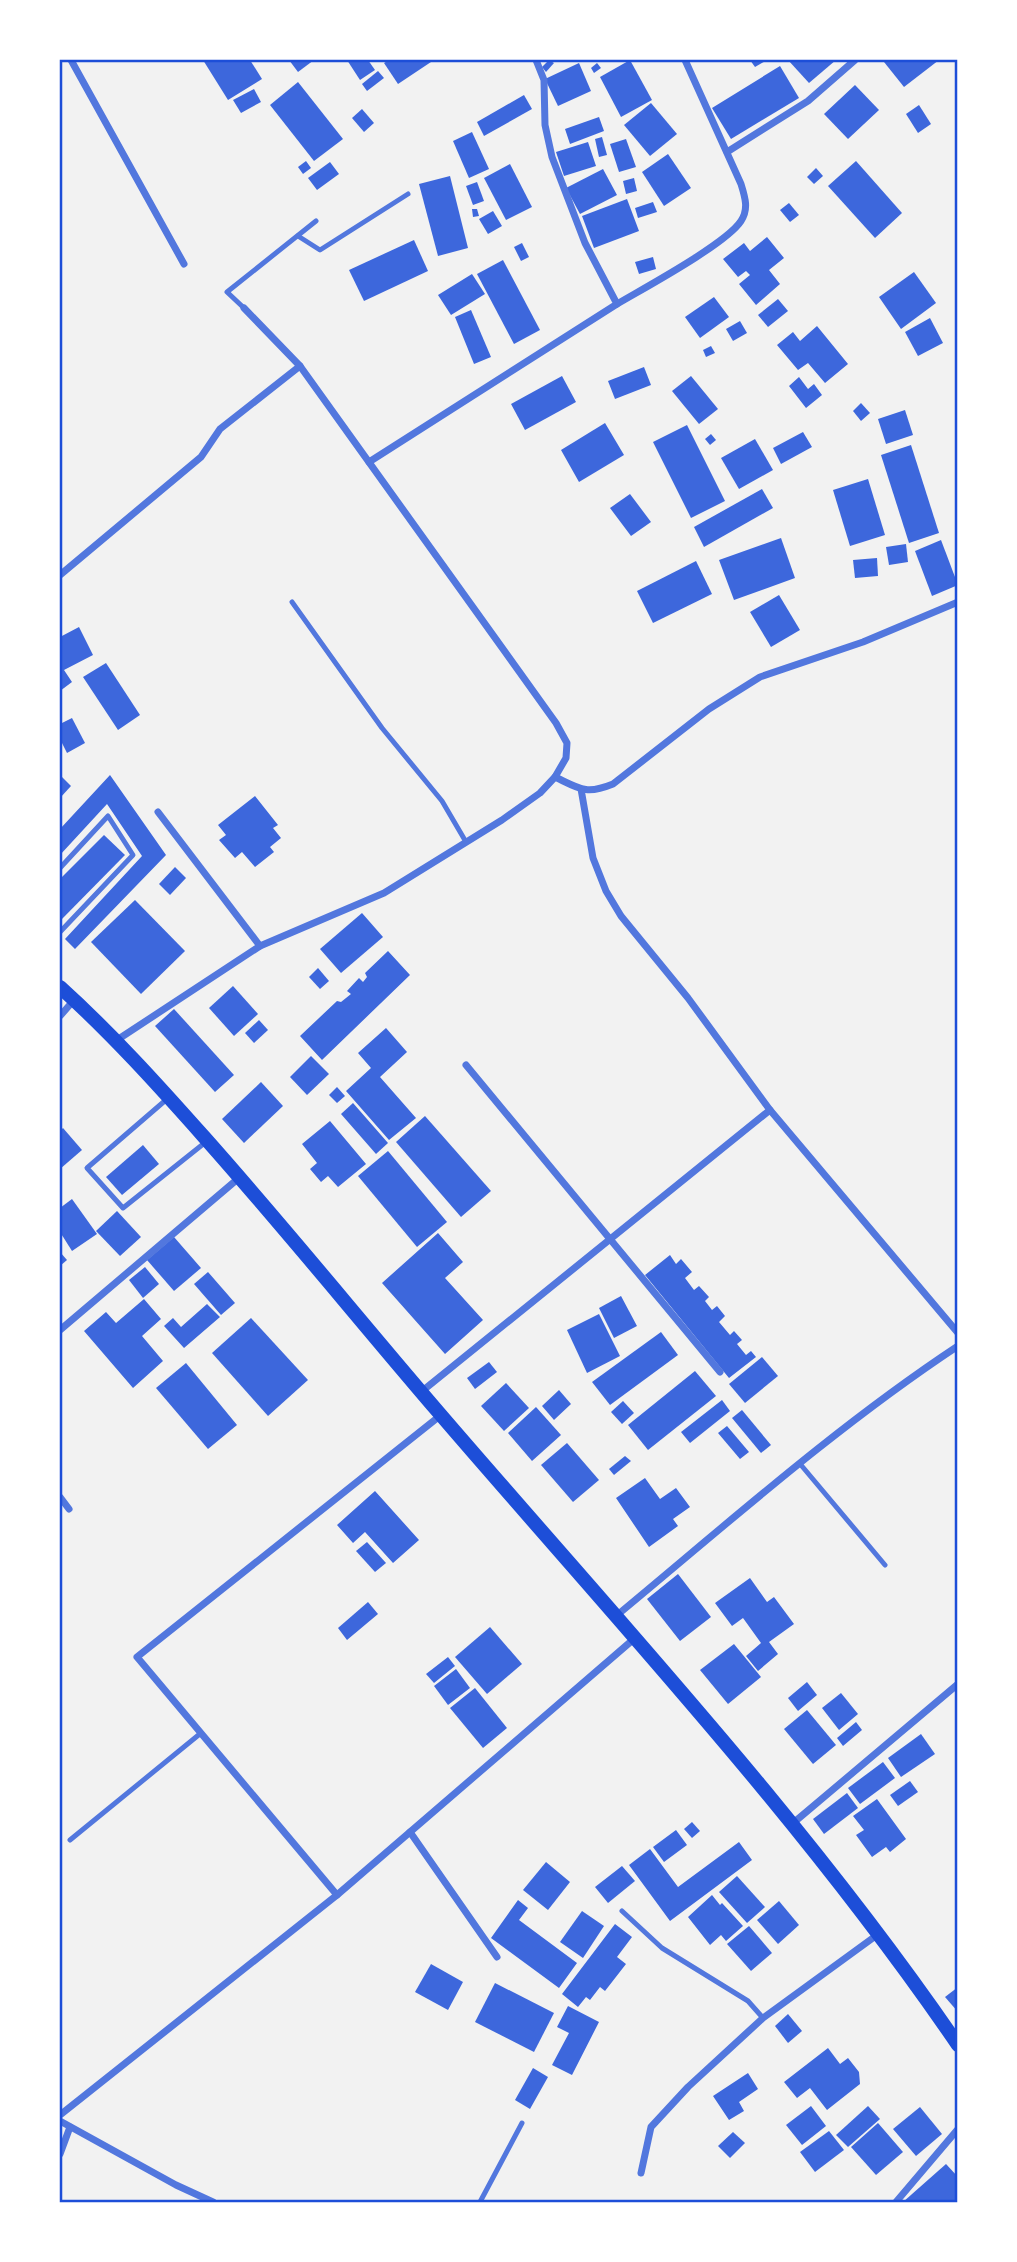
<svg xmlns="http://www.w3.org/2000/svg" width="1017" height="2262" font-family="'Noto Serif',serif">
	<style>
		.building { fill: #3d67dc }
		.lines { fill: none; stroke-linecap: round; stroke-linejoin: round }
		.service { stroke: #5277de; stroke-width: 5 }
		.minor { stroke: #5277de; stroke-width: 7 }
		.secondary { stroke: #1d4ed8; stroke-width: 14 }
		.neatline { fill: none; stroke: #1d4ed8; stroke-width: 2.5 }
	</style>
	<rect width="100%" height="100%" fill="#f2f2f2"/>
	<g class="building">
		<polygon points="203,60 250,60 262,79 228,100"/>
		<polygon points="289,60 314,60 298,72"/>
		<polygon points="347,60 368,60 375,70 360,80"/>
		<polygon points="389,60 434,60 398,84 384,63"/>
		<polygon points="549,60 554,63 546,72 542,67"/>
		<polygon points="630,60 652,100 621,117 600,77"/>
		<polygon points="750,60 767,60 755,67"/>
		<polygon points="788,60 836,60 809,83"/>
		<polygon points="887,60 939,60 904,87 884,62"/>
		<polygon points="579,63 591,91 558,106 545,79"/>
		<polygon points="597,63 601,68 594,73 591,68"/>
		<polygon points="780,66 799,98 731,139 712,108"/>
		<polygon points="378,71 384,78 367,91 362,84"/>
		<polygon points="298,82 343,139 314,161 270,105"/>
		<polygon points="855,85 879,110 848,139 824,114"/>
		<polygon points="254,89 261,102 241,113 233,100"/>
		<polygon points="524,95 532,109 484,136 477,122"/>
		<polygon points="651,103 677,134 650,156 624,125"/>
		<polygon points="919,105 931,124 918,133 906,114"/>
		<polygon points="362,109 374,123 364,132 352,118"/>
		<polygon points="599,117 604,131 570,144 565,129"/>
		<polygon points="472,132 489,169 469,178 453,141"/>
		<polygon points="602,137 607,155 599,157 595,139"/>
		<polygon points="626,139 636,167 619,172 610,144"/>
		<polygon points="588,142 596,166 564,176 556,152"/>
		<polygon points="668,154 691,188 664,206 642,172"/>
		<polygon points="306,161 311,168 303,174 298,167"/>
		<polygon points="856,161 902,213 875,238 828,186"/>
		<polygon points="330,162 339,174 317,190 308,178"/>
		<polygon points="510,164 532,207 506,220 484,178"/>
		<polygon points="816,168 823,176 814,184 807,177"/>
		<polygon points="603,169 617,195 580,214 566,188"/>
		<polygon points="450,176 468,248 438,256 419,184"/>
		<polygon points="634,178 637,191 626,194 623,181"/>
		<polygon points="477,182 484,201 473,205 466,186"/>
		<polygon points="627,199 639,231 594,248 582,216"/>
		<polygon points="653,202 657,212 638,218 635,208"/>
		<polygon points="789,203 799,215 790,222 780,210"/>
		<polygon points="472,209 477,209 479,216 473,217"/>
		<polygon points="493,211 502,226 488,234 479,219"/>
		<polygon points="767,237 784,258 769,270 780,284 756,305 739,284 750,275 746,271 738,277 723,259 744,243 750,251"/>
		<polygon points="414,240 428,271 364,301 349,270"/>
		<polygon points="522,243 529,257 521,261 514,247"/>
		<polygon points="653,257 656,269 639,274 635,262"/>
		<polygon points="503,260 540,330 514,344 477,274"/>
		<polygon points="914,272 936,303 901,329 879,297"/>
		<polygon points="472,274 485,294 451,315 438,295"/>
		<polygon points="714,297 729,317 700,338 685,317"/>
		<polygon points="778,299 788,311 768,327 758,315"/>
		<polygon points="471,310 491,357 474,364 455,317"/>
		<polygon points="930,318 943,343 918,356 905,332"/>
		<polygon points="740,321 747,333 733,341 726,329"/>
		<polygon points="817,326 848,364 825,383 808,363 798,370 777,345 793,332 800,341"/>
		<polygon points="711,346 715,353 706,357 703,350"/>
		<polygon points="644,367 651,385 615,399 608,381"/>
		<polygon points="562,376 576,402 525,430 511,404"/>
		<polygon points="691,376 718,409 699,424 672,391"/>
		<polygon points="799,377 808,389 814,384 822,395 806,408 789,386"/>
		<polygon points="861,403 870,413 861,421 853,411"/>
		<polygon points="905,410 913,435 886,444 878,419"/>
		<polygon points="605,423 624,455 579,482 561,450"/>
		<polygon points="687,425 725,501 691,518 653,442"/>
		<polygon points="803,432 812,447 781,464 773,448"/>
		<polygon points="711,434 716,440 710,445 705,439"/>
		<polygon points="755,439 773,470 739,489 721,458"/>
		<polygon points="911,445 939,533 909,543 881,455"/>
		<polygon points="868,479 885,535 850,546 833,490"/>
		<polygon points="762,489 773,508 704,547 694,527"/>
		<polygon points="630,494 651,522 631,536 610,508"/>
		<polygon points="781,538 795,578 734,600 719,560"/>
		<polygon points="941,540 958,585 932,596 915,551"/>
		<polygon points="906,544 908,562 889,565 886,547"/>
		<polygon points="877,558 878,576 855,578 853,560"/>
		<polygon points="696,561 712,594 653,623 637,591"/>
		<polygon points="779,595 800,630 771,647 750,612"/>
		<polygon points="79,627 93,655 64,670 72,682 60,691 60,637"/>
		<polygon points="106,663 140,715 118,730 83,677"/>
		<polygon points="72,718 85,743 67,753 60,739 60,724"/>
		<polygon points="60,775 71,786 60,798"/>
		<polygon points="110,775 166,855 75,949 65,939 142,856 107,804 60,855 60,829"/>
		<polygon points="255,796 278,825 273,828 281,838 270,847 274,852 255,867 242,852 235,858 219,840 226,835 218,825"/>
		<polygon points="104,835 125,855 60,921 60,879"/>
		<polygon points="175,867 186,878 170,895 159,884"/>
		<polygon points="135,900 185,951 141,994 91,942"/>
		<polygon points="362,913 383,937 341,973 320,949"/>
		<polygon points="388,951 410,975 322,1060 300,1036 337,1001 341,1002 351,994 347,991 359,978 363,982 367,977 365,973"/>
		<polygon points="318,968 329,981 320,989 309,977"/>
		<polygon points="233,986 258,1014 234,1036 209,1008"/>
		<polygon points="174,1009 234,1075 215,1092 155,1026"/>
		<polygon points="259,1020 268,1030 254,1043 245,1033"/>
		<polygon points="386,1028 407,1052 380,1077 416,1118 389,1140 346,1091 371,1068 358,1053"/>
		<polygon points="311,1056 329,1074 307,1095 290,1077"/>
		<polygon points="261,1082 283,1106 244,1143 222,1119"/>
		<polygon points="337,1087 345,1096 337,1103 329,1095"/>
		<polygon points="353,1103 388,1143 376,1154 341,1114"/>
		<polygon points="425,1116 491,1191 461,1217 396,1142"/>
		<polygon points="330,1121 366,1164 338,1187 328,1176 321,1182 310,1169 317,1163 302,1144"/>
		<polygon points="63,1128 82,1150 60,1169 60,1131"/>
		<polygon points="143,1145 159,1164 122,1195 106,1177"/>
		<polygon points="388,1151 447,1222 417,1247 358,1176"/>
		<polygon points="72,1199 97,1234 72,1251 60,1232 60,1208"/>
		<polygon points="117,1211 141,1237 120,1256 96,1231"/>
		<polygon points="438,1233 463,1262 445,1278 483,1320 445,1354 382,1283"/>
		<polygon points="174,1237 201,1268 174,1291 147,1260"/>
		<polygon points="60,1252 67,1260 60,1266"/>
		<polygon points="670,1255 676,1264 681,1259 692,1272 685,1278 694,1290 699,1286 709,1297 705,1301 712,1310 717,1306 725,1316 719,1322 730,1335 734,1331 742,1340 737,1344 746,1355 751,1351 756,1357 729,1378 645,1275"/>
		<polygon points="145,1267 159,1284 143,1298 129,1280"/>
		<polygon points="208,1272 235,1303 221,1315 194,1284"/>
		<polygon points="621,1296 637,1326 614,1338 599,1308"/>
		<polygon points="144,1299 161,1319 142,1336 163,1361 133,1388 84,1331 106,1312 116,1323"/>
		<polygon points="207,1304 220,1317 184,1348 164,1326 173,1318 181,1327"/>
		<polygon points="599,1314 620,1356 587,1373 567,1330"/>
		<polygon points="251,1318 308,1380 268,1416 212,1353"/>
		<polygon points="661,1332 678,1355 610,1405 592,1382"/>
		<polygon points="762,1357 778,1376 745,1403 729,1384"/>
		<polygon points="489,1362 497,1372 475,1389 467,1378"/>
		<polygon points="186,1363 237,1425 208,1449 156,1388"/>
		<polygon points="695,1371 716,1396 648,1450 628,1425"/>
		<polygon points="506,1383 529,1408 504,1431 481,1406"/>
		<polygon points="559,1390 571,1404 554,1420 542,1406"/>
		<polygon points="722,1400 730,1411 690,1443 681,1432"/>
		<polygon points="623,1401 634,1413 622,1424 611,1412"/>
		<polygon points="536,1407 561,1435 532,1461 508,1433"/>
		<polygon points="742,1410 771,1445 761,1453 732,1418"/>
		<polygon points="727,1426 749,1452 740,1459 718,1433"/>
		<polygon points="567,1443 599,1480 573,1502 541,1465"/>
		<polygon points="625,1456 631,1461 614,1475 609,1469"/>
		<polygon points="645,1478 660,1499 676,1488 690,1507 673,1519 678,1526 649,1547 616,1498"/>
		<polygon points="375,1491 419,1540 393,1563 365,1532 353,1543 337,1525"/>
		<polygon points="367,1542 386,1563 375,1572 356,1551"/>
		<polygon points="678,1574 711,1617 680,1641 647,1599"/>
		<polygon points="750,1578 767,1602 774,1597 794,1624 769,1642 778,1654 758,1671 746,1656 761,1643 743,1618 732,1626 715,1603"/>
		<polygon points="368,1602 378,1614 347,1640 338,1628"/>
		<polygon points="490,1627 522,1664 487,1694 455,1657"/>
		<polygon points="734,1644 761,1677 728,1704 700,1670"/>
		<polygon points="448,1657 455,1666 434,1683 426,1674"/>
		<polygon points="456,1669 470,1688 448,1705 434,1686"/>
		<polygon points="807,1682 817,1695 798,1711 788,1698"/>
		<polygon points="475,1688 507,1728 483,1748 450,1708"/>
		<polygon points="841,1693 858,1714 839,1730 822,1708"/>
		<polygon points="807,1710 836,1745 813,1764 784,1729"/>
		<polygon points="856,1722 862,1730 843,1746 837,1738"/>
		<polygon points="921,1734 935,1754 901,1777 888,1758"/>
		<polygon points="883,1762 895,1778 860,1804 848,1788"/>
		<polygon points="910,1781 918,1792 898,1806 890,1795"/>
		<polygon points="847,1793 858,1808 824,1834 813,1819"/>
		<polygon points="877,1799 906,1839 890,1852 886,1847 872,1857 856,1835 864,1830 853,1816"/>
		<polygon points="692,1822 700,1831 692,1838 684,1829"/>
		<polygon points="676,1830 687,1845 664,1862 653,1847"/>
		<polygon points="739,1842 752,1860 670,1921 629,1865 650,1849 678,1887"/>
		<polygon points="546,1862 570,1882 548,1910 523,1890"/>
		<polygon points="622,1866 635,1881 608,1903 595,1887"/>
		<polygon points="737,1876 765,1907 747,1923 719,1892"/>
		<polygon points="712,1895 720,1905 722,1903 743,1926 726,1941 721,1935 710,1945 688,1917"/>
		<polygon points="518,1900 528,1908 519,1920 577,1963 559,1988 491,1938"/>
		<polygon points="779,1901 799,1925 778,1944 757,1920"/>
		<polygon points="582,1911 604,1926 583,1958 560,1942"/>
		<polygon points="615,1924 632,1937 617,1957 626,1964 605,1991 600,1987 590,2000 586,1997 578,2007 562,1994"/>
		<polygon points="749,1926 772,1953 751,1971 727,1944"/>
		<polygon points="431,1964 463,1982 448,2010 415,1992"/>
		<polygon points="495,1983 554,2013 534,2052 475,2022"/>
		<polygon points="958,1987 958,2012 945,1997"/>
		<polygon points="568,2006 599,2022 572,2075 552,2065 569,2033 557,2027"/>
		<polygon points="788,2014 802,2031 788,2043 775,2026"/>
		<polygon points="828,2048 840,2064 848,2058 859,2072 860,2084 827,2110 810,2088 797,2098 784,2082"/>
		<polygon points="533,2068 548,2077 530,2109 515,2100"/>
		<polygon points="748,2073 758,2089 739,2102 744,2111 729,2120 713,2096"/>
		<polygon points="811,2106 826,2126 802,2145 786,2125"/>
		<polygon points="868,2106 880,2119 848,2147 836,2135"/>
		<polygon points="920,2107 942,2134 916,2156 893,2129"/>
		<polygon points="878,2123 903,2152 876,2175 851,2147"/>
		<polygon points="829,2131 844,2150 815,2172 800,2152"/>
		<polygon points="733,2132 745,2143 730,2158 718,2146"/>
		<polygon points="946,2164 958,2177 958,2202 903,2202"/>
	</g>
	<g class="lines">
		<g class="service">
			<polyline points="298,236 320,250 408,194"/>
			<polyline points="244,308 227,292 316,221"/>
			<polyline points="292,602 382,728 442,801 466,842"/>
			<polyline points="60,868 108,816 133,855 60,932"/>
			<polyline points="167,1099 87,1168 123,1208 207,1141"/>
			<polyline points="801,1465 885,1565"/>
			<polyline points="70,1840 201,1733"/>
			<polyline points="622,1911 662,1948 748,2001 763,2018"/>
			<polyline points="480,2202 522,2123"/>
		</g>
		<g class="minor">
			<polyline points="71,60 184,264"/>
			<polyline points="727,152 808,101 855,60"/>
			<path d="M617,304C644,288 726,244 741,221C749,209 745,197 741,184L685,60"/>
			<polyline points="369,462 617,304 585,243 552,157 545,125 544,80 536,60"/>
			<polyline points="60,575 201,457 220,429 300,366"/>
			<path d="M555,777C580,789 586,795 613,784L709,709L760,677L863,642L958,602"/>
			<polyline points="581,789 593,858 606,891 621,916 688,998 770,1110 958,1333"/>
			<polyline points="158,812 260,946"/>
			<polyline points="60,1016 74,1000"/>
			<polyline points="117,1040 260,946 384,893 502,820 540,793 555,777 566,758 567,743 556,723 300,366 244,308"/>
			<polyline points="466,1065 720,1372"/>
			<polyline points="60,1330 240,1177"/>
			<polyline points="421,1392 770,1110"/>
			<polyline points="60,1497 69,1509"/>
			<path d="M616,1616C727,1524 837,1426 958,1346"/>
			<polyline points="792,1824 958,1684"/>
			<polyline points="410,1832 497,1957"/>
			<polyline points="337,1895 137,1657 441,1415"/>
			<polyline points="60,2115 337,1895 635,1638"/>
			<polyline points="60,2121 176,2185 213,2202"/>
			<polyline points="60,2154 70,2127"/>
			<polyline points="641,2173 651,2127 688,2087 763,2018 877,1935"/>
			<polyline points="896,2202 958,2129"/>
		</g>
		<path class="secondary" d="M60,987C112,1034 158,1085 205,1138C285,1228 361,1322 440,1414C617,1620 804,1820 958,2045"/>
	</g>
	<rect width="1017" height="2262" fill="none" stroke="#ffffff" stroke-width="122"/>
	<rect x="61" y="61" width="895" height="2140" class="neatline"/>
</svg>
